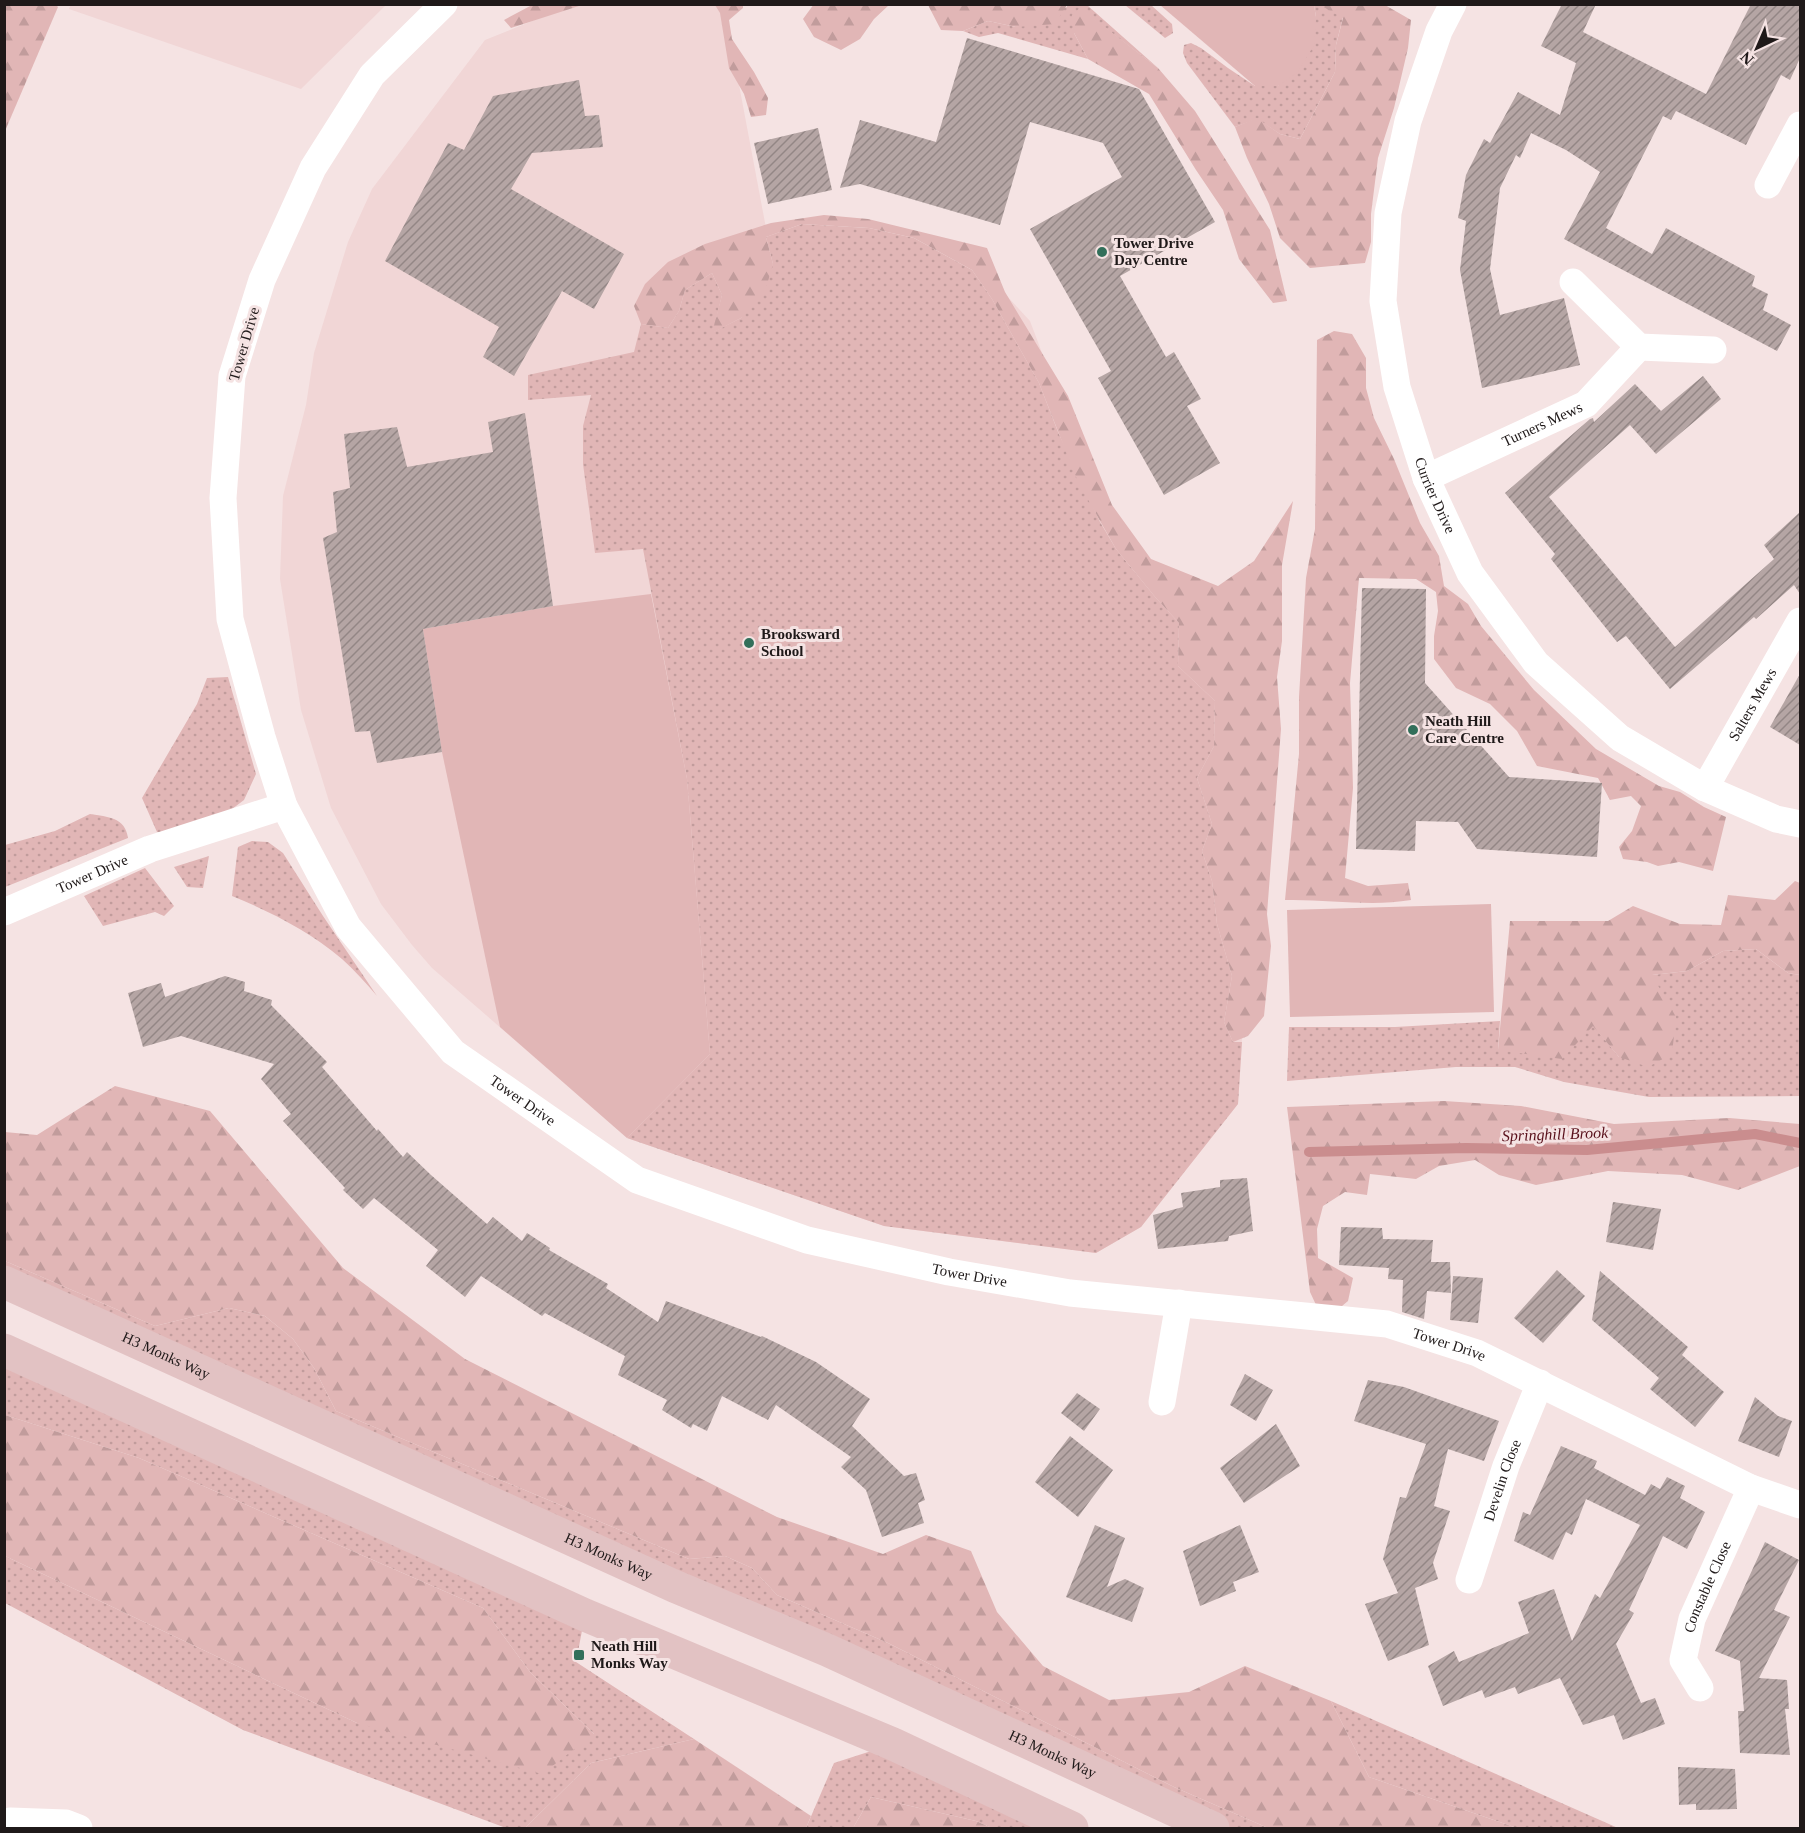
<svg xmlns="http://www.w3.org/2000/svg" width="1805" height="1833" font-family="'Times New Roman',serif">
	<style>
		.built { fill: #f1d6d6 }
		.grass { fill: url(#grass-dots) }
		.forest { fill: url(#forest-firs) }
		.park { fill: #e1b6b6 }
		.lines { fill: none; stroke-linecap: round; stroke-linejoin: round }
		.stream { stroke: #ca8d8e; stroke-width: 10 }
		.building { fill: url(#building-hatch) }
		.street { stroke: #fff; stroke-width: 27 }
		.primary { stroke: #e2c2c3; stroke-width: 33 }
		.poi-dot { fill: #326f5a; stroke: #f5e3e3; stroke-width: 2 }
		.labels { text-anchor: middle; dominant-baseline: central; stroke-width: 6; stroke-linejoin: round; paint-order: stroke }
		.poi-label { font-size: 15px; font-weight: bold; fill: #1f1919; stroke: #f5e3e3; text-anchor: start }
		.street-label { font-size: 15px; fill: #1f1919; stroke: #f5e3e3 }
		.water-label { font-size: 16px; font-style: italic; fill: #59101b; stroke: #f5e3e3 }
	</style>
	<defs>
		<pattern id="grass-dots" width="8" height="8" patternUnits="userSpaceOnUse" patternTransform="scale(1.5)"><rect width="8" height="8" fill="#e1b6b6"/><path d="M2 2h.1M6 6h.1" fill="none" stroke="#c19c9c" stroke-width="1.8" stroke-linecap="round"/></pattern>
		<pattern id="forest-firs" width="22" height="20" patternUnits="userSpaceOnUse" patternTransform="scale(1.5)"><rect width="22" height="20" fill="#e1b6b6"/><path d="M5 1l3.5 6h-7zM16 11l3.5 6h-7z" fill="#c19c9c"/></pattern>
		<pattern id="building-hatch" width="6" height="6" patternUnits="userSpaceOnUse" patternTransform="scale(1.5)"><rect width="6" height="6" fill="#b5a5a4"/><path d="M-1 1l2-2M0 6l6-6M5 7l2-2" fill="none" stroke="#938685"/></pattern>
	</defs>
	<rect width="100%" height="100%" fill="#f5e3e3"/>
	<g class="built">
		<polygon points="71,4 386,4 386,5 301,89 69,9"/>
		<polygon points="572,5 724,5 766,228 986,273 1030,321 1107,525 1262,707 1238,1104 1141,1227 1096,1253 884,1226 627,1138 432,968 412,945 381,904 331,808 301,710 280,579 283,496 306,405 314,353 348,242 372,189 485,40"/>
	</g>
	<g class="grass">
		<polygon points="1067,5 1087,5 1158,68 1080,9 1074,33 1088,59 998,33 979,37 963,31 988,21 1016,27 1067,7"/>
		<polygon points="1125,5 1151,5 1172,24 1173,33 1165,38"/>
		<polygon points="1314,5 1322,5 1343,17 1336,45 1335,72 1300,139 1280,134 1257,119 1235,127 1187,63 1183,53 1184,45 1191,43 1201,48 1228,68 1255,86 1278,86 1316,17"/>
		<polygon points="802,224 869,228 914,238 972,270 992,299 1039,383 1058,432 1100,522 1116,549 1156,598 1179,623 1178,666 1215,701 1214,746 1197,778 1212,824 1202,851 1212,881 1217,924 1232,976 1224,1022 1233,1042 1242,1042 1238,1104 1141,1227 1096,1253 884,1226 627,1138 710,1054 687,779 643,549 595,553 583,464 583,426 591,395 528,400 528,375 634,352 641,324 668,328 679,311 685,290 712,273 722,295 713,332 741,318 773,264 766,237"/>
		<polygon points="228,677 256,774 244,800 224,815 181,832 157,832 142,798 197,704 207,678"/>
		<path d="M90,814C108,817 125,817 128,838L5,887V845L55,831Z"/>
		<path d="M252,841L268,842L283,853L323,916L377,996C366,983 354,970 342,959C309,931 271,912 232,896L238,847Z"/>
		<polygon points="209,856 203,888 187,887 174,867"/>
		<polygon points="145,868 174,906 164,916 155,912 103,926 84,896"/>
		<polygon points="1756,949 1788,973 1800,975 1800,1096 1649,1097 1564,1082 1515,1067 1456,1067 1287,1081 1289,1027 1395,1027 1500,1021 1498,1050 1593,1025 1619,1057 1652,975 1687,971 1723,951"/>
		<polygon points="5,1261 155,1326 229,1308 265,1316 293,1339 314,1368 336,1411 689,1559 725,1556 752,1568 777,1595 888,1643 1174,1787 1268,1828 1213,1828 5,1282"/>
		<polygon points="5,1350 585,1615 576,1662 694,1739 591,1763 525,1828 506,1828 243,1730 5,1603 5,1556 357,1723 594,1734 530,1672 483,1608 139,1458 5,1415"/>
		<polygon points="1331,1701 1618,1828 1517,1828 1369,1777"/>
		<polygon points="893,1744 1072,1828 992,1828 976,1821 871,1797 853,1828 806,1828 834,1763"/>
	</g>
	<g class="forest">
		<polygon points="5,4 56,5 58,7 5,131"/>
		<polygon points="814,4 889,4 889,5 874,19 860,39 841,50 814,37 803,19"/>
		<polygon points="532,5 532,4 582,5 511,28 504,20"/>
		<polygon points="715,5 743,5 743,8 729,20 732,39 754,72 768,98 766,115 751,117 744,94 729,68 720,13"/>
		<polygon points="928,5 1067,4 1067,5 1055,24 1016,27 988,21 963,31 941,30"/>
		<polygon points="1320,5 1385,5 1411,20 1408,48 1394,108 1378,158 1371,214 1371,242 1365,263 1310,268 1280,238 1269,204 1247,158 1235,127 1257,118 1280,134 1300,139 1335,72 1336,45 1343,18"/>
		<polygon points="1080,8 1158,68 1195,111 1270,230 1287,301 1273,303 1239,259 1223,210 1196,170 1149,94 1088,59 1074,33 1072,15"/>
		<polygon points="824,215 868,219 987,248 1005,292 1068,396 1112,505 1151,559 1218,586 1254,561 1293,501 1282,565 1282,641 1277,677 1281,729 1267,914 1271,946 1264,1016 1248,1036 1233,1042 1224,1022 1232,976 1217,924 1212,881 1202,851 1212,824 1197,778 1214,746 1215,701 1178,666 1179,623 1156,598 1116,549 1078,482 1039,383 992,299 972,270 914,238 869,228 802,224 766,237 773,264 764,295 741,318 712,333 722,295 712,273 685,290 679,311 668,328 641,324 634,306 645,284 668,262 705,244 771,223"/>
		<path d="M1334,331L1352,334L1366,358V388L1374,418L1394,459L1420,523L1439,556L1444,586L1468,604L1481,626L1534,690L1596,749L1659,786L1680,792L1704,807L1726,817L1713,871L1679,862L1658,866L1647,862L1623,859L1619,847L1632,831L1641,806L1631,796L1610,800L1598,778L1537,766L1517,731L1490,704L1456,688L1434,659V636L1438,611L1436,592L1416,579L1359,578L1350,683L1353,788L1345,878L1368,886L1408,883L1411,900C1370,907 1327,899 1285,900L1299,754V697L1306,578L1315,529L1317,340Z"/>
		<polygon points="1795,881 1800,883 1800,975 1788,973 1756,949 1723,951 1687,971 1652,975 1676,1017 1672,1054 1648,1067 1619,1057 1593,1026 1562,1059 1498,1050 1510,921 1608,921 1633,906 1680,924 1721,925 1728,895 1775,900"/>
		<polygon points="115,1086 210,1111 343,1268 465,1359 777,1517 883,1554 926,1535 971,1551 997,1612 1043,1666 1109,1700 1189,1692 1245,1666 1331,1701 1369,1777 1517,1828 1268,1828 1174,1787 888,1643 777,1595 752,1568 725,1556 689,1559 336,1411 314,1368 293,1339 265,1316 229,1308 155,1326 5,1261 5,1132 37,1135"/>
		<polygon points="1444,1101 1521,1106 1614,1124 1729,1118 1800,1124 1800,1166 1738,1190 1682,1175 1608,1171 1536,1185 1499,1175 1475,1160 1439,1166 1416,1179 1370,1174 1367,1195 1345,1192 1323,1206 1317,1229 1318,1258 1353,1278 1348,1301 1336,1311 1317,1307 1310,1292 1287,1107"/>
		<polygon points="5,1415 139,1458 483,1608 530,1672 594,1734 542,1774 357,1723 5,1556"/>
		<polygon points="694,1739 811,1816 806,1828 525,1828 591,1763"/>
		<polygon points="871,1797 976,1821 992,1828 853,1828"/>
	</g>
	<g class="park">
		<polygon points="1160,5 1314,5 1316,17 1314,45 1298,72 1278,86 1255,86"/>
		<polygon points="651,594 687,779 710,1054 627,1138 500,1027 442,752 423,629 553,606"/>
		<polygon points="1491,904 1494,1012 1290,1017 1287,910"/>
	</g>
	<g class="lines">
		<polyline class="stream" points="1309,1152 1466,1148 1587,1150 1755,1134 1800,1143"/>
	</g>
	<g class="building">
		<polygon points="1562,4 1596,4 1583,32 1706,94 1751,4 1800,4 1800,58 1790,80 1781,75 1746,145 1676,111 1671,120 1663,116 1606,228 1652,254 1666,228 1755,276 1752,286 1768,294 1763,310 1791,325 1777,351 1564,239 1600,172 1566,150 1531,133 1520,158 1516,155 1500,188 1490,269 1500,315 1564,298 1580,365 1482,388 1460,270 1466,221 1458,218 1466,175 1484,139 1490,143 1518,92 1560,115 1576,63 1541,46"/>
		<polygon points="967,38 1139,89 1215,222 1120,276 1166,357 1174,352 1201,399 1187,406 1220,463 1164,495 1098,378 1111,371 1030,229 1122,177 1103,143 1030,122 1000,225 860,184 840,188 860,120 936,142"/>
		<polygon points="579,80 585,116 599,115 603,147 532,153 511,189 624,254 594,309 562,291 514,376 483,357 499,327 385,261 448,143 464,150 493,96"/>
		<polygon points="818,128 832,190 768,204 754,143"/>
		<polygon points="1703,376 1721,399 1656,454 1630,425 1549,497 1675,647 1774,559 1764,545 1800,512 1800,594 1794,585 1756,619 1754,617 1670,689 1626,636 1617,642 1551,559 1555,554 1505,493 1590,419 1593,418 1594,422 1635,384 1661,411"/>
		<polygon points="525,413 553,606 423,629 442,752 377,763 370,731 355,732 323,538 337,532 333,492 350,488 344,434 397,427 407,467 493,452 488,422"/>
		<polygon points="1362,588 1426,589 1425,683 1509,777 1602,783 1597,857 1477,849 1458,822 1416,821 1415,851 1356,849"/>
		<polygon points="1800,674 1800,745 1770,727"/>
		<polygon points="225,976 245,982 244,991 272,1000 271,1005 327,1062 322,1067 377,1131 378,1129 403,1157 407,1152 431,1175 487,1224 493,1217 522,1241 527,1233 550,1248 549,1250 608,1284 606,1288 658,1322 666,1301 761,1337 762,1336 816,1362 870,1399 852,1426 904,1476 916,1473 925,1500 918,1503 924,1523 882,1537 866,1490 841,1467 851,1457 776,1405 768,1420 722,1396 707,1431 693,1424 691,1428 662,1410 667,1400 618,1375 625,1356 545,1313 542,1316 481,1276 465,1297 426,1266 438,1250 374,1198 363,1209 343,1190 345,1188 283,1121 291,1114 261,1079 274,1064 181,1036 143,1047 128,993 161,983 165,997"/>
		<polygon points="1247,1178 1253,1231 1229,1236 1228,1241 1158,1249 1153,1215 1183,1207 1181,1193 1220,1187 1220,1180"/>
		<polygon points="1613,1202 1661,1209 1653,1250 1606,1242"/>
		<polygon points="1341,1227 1382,1228 1383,1239 1433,1240 1431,1262 1450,1262 1451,1293 1427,1291 1424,1319 1402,1312 1403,1280 1388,1279 1389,1268 1339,1265"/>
		<polygon points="1557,1270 1585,1296 1543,1343 1514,1318"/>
		<polygon points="1600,1271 1688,1347 1682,1355 1724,1392 1695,1427 1650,1389 1659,1378 1592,1320"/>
		<polygon points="1453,1276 1483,1278 1478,1323 1450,1320"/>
		<polygon points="1245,1374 1273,1390 1256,1421 1230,1405"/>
		<polygon points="1368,1380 1404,1387 1499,1421 1484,1461 1448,1449 1434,1506 1450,1511 1433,1563 1438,1579 1415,1588 1429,1645 1388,1661 1365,1604 1398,1593 1383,1559 1400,1497 1406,1498 1426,1444 1354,1421"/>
		<polygon points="1077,1393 1100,1409 1084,1431 1061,1413"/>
		<polygon points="1755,1397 1778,1416 1792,1421 1779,1457 1738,1441"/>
		<polygon points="1276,1424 1300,1466 1244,1503 1220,1468"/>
		<polygon points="1070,1436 1113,1470 1078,1517 1035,1482"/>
		<polygon points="1561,1446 1597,1461 1594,1468 1645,1495 1651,1484 1660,1489 1667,1477 1685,1486 1680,1498 1705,1512 1687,1549 1663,1536 1629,1610 1634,1613 1616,1644 1641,1703 1655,1698 1665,1724 1623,1740 1614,1715 1583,1725 1560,1678 1518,1694 1515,1687 1485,1698 1482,1690 1443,1706 1428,1666 1454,1651 1459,1662 1529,1633 1518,1602 1554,1589 1572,1641 1595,1594 1600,1598 1640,1525 1586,1499 1572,1535 1566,1532 1553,1560 1514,1541 1523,1512 1530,1515"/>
		<polygon points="1095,1525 1125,1538 1107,1587 1125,1579 1144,1588 1132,1622 1066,1597"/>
		<polygon points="1240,1525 1259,1572 1233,1582 1236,1591 1200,1606 1183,1551"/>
		<polygon points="1765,1542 1799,1560 1774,1610 1790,1617 1759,1678 1787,1680 1789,1709 1785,1709 1790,1755 1740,1753 1738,1711 1744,1711 1740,1661 1715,1651"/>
		<polygon points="1678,1767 1735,1769 1737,1809 1696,1810 1696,1804 1679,1805"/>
	</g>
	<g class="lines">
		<g class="street">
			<path id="s1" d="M444,4L372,75L313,168L262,280L232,376L223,498L230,619L262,737L284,806L348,927L453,1052L637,1180L807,1240L949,1272L1070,1293L1387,1324L1477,1353L1751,1488L1800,1505"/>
			<path id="s2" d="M1453,4L1439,31L1408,121L1388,213L1383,301L1397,387L1426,478L1470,573L1536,663L1620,738L1705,788L1776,819L1800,824"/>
			<polyline points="1768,185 1800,125"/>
			<polyline points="1573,282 1639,347 1713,350"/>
			<path id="s3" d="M1426,478L1586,404L1639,347"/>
			<path id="s4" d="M1705,788L1800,621"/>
			<path id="s5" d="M4,912L150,849L284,806"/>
			<polyline points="1162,1402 1179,1303"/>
			<path id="s6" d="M1469,1580L1506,1466L1540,1383"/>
			<path id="s7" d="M1700,1688L1683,1660L1692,1619L1751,1488"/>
			<polyline points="10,1821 66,1823 79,1828"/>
		</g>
		<g class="primary">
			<path id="s8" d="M4,1282L674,1586L827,1650L1213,1828"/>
			<polyline points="4,1350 585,1615 893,1744 1072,1828"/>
		</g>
	</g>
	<g class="poi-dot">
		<circle cx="1102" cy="252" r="6"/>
		<circle cx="749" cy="643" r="6"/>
		<circle cx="1413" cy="730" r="6"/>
		<rect x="573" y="1649" width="12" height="12" rx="3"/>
	</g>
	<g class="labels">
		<g class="poi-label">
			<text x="1114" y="243">Tower Drive<tspan x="1114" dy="17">Day Centre</tspan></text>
			<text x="761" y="634">Brooksward<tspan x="761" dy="17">School</tspan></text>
			<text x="1425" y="721">Neath Hill<tspan x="1425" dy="17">Care Centre</tspan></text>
			<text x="591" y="1646">Neath Hill<tspan x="591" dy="17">Monks Way</tspan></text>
		</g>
		<g class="street-label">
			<text transform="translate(244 344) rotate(-74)">Tower Drive</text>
			<text stroke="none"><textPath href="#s3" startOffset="128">Turners Mews</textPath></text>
			<text stroke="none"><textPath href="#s2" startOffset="510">Currier Drive</textPath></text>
			<text stroke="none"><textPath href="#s4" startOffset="96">Salters Mews</textPath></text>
			<text stroke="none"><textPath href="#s5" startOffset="96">Tower Drive</textPath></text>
			<text stroke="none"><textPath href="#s1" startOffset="1258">Tower Drive</textPath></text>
			<text stroke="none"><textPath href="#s1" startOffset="1744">Tower Drive</textPath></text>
			<text stroke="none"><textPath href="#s1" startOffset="2230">Tower Drive</textPath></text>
			<text stroke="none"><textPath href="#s8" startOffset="178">H3 Monks Way</textPath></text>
			<text stroke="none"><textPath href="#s6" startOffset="105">Develin Close</textPath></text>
			<text stroke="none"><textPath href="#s8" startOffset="664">H3 Monks Way</textPath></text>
			<text stroke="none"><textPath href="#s7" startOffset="110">Constable Close</textPath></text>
			<text stroke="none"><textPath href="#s8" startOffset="1150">H3 Monks Way</textPath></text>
		</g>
		<g class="water-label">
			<text transform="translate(1555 1134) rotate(-2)">Springhill Brook</text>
		</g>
	</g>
	<rect width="1805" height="1833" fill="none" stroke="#1f1919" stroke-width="12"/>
	<g transform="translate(1757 48) rotate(224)" stroke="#f5e3e3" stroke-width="4.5" paint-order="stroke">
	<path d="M0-4.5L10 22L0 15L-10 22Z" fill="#1f1919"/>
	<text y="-9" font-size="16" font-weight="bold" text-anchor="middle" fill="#1f1919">N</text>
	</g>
</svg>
